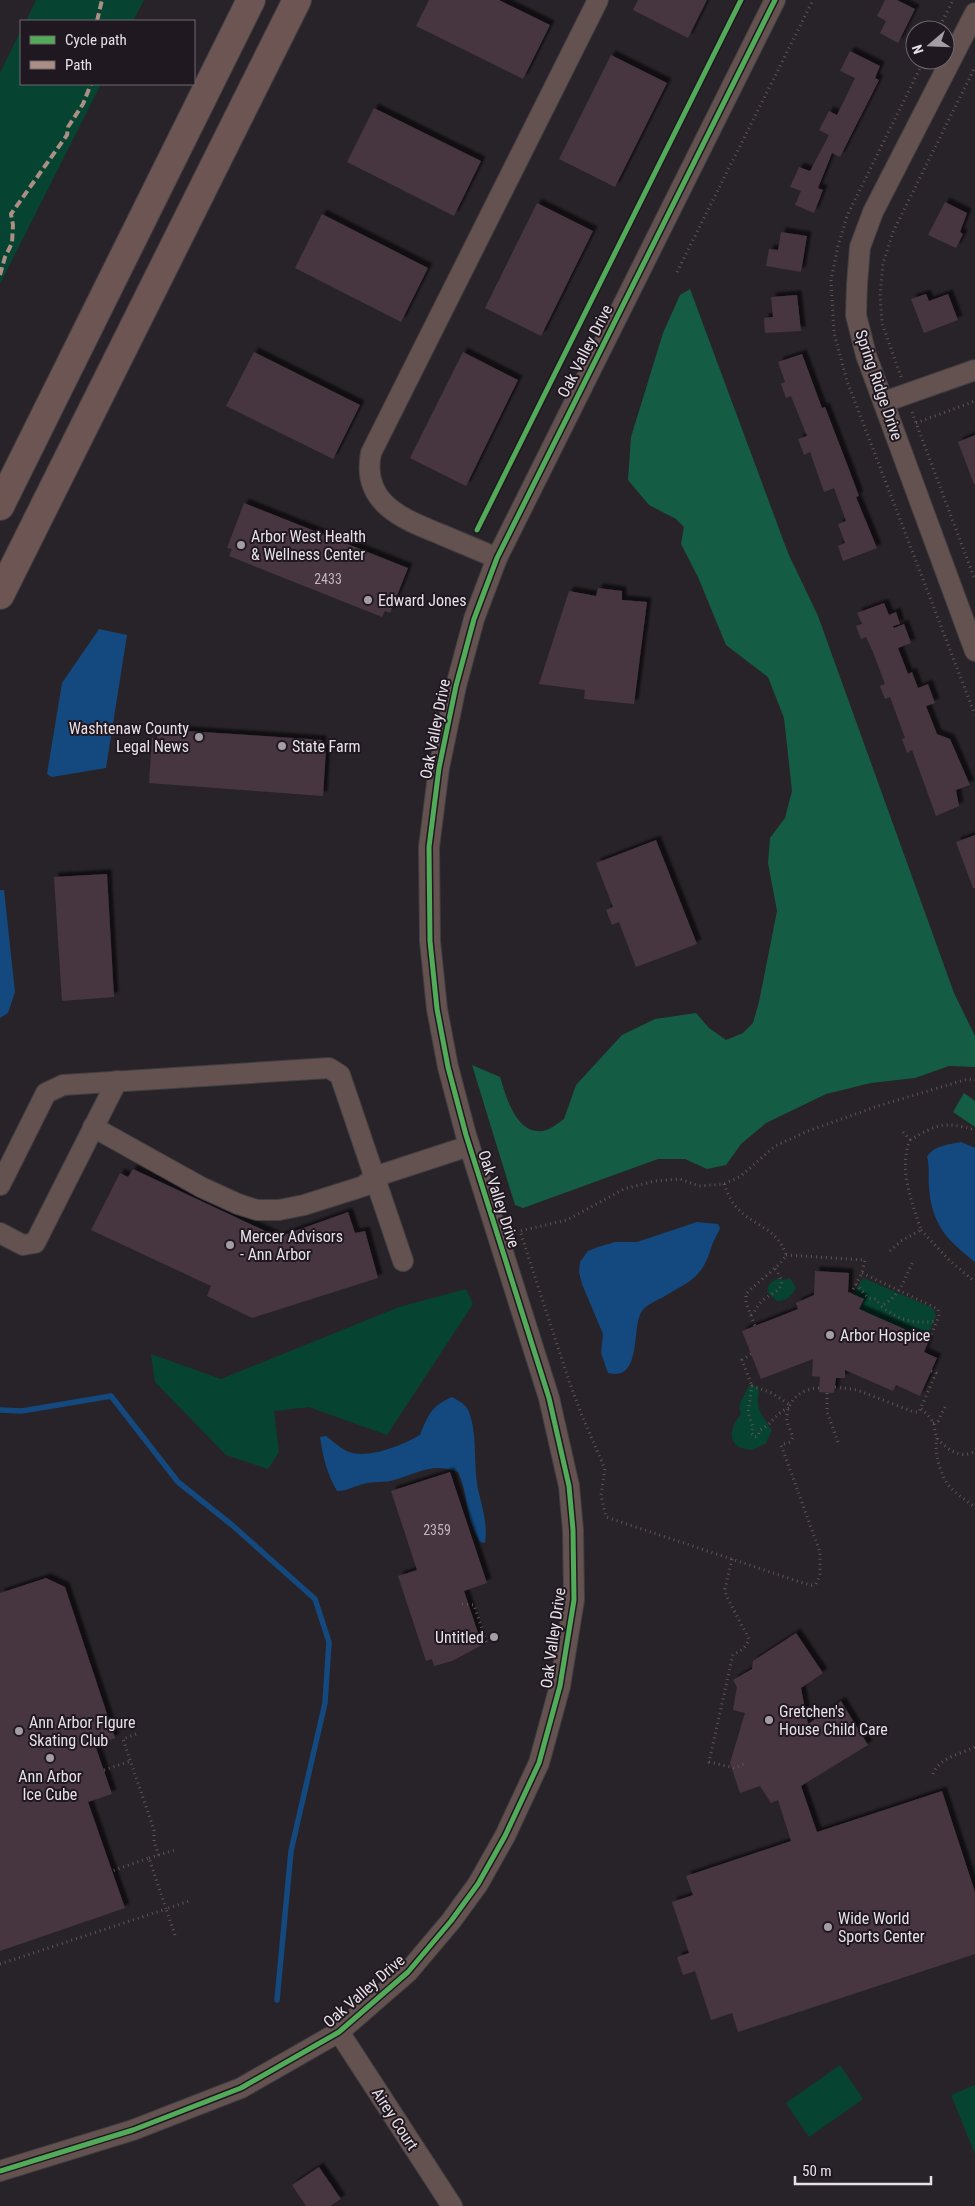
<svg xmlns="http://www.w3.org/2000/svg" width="975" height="2206" font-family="'Roboto Condensed',sans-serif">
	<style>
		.green { fill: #064431 }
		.forest { fill: #155c45 }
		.water { fill: #13497e }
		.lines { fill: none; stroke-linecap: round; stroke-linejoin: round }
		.stream { stroke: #13497e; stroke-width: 5.5 }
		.building { fill: #463641; filter: url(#shadow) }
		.minor-casing { stroke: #423e42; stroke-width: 22 }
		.highway-casing { stroke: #423e42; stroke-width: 30 }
		.path { stroke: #605454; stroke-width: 3; stroke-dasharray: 1 4; stroke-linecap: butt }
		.minor { stroke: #635250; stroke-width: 20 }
		.highway { stroke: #6c5553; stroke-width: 28 }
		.quiet { stroke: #ac8f84; stroke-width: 4; stroke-dasharray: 8 4; stroke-linecap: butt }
		.cycleway-casing { stroke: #201821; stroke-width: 8 }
		.cycleway { stroke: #51ab58; stroke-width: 5 }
		.poi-dot { fill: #a49ea4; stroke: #201821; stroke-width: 2 }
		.labels { text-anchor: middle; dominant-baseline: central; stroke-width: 4; stroke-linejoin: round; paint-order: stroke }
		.number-label { font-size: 14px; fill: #bfb6be }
		.street-label { font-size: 16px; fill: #e7e1e7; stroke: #201821 }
		.poi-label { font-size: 16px; fill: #e7e1e7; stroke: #201821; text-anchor: start }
	</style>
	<defs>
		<filter id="shadow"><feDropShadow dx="4.5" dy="-4.5" stdDeviation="1" flood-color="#0009"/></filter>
	</defs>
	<rect width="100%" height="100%" fill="#282328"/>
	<g class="green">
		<polygon points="36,0 144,0 133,21 26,21"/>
		<polygon points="21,30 21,84 101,84 0,284 0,73"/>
		<path d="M778,1278L783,1280L790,1278L796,1288C791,1296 787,1301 777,1301L767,1292L769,1284Z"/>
		<polygon points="863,1278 933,1308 936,1316 926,1339 859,1309 864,1299 853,1294"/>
		<polygon points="466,1289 473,1304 387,1435 309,1407 274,1411 279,1452 268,1469 226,1455 155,1382 151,1354 221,1379 399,1307"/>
		<path d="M749,1385L758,1387C760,1392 757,1397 758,1403C759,1414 766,1421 772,1430L766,1443L753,1450C727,1449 727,1431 741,1414L739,1406Z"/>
		<polygon points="840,2065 863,2099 809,2137 786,2103"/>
		<polygon points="975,2085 975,2154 951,2095"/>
	</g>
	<g class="forest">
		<path d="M690,289L788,553L818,616L954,993L975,1036V1067L949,1066L915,1078L871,1083L826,1094L766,1123L741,1144L726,1165L707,1169L685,1159H658L523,1208L515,1205L472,1065L500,1077C506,1096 516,1135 543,1131C550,1130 558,1123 564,1119L576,1085L622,1035L655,1019L696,1013L709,1028L726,1040L743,1033L753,1023L759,1002L777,911L768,863L770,838L785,818L792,791L784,718L768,677L726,645L698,577L681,544L684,527L676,519L649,505L628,480L631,437L663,333L680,295Z"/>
		<polygon points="964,1093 975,1101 975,1127 953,1112"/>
	</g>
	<g class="water">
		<polygon points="99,629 127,635 106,768 52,777 47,774 62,683"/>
		<polygon points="0,890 4,890 15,992 8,1013 0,1018"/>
		<path d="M961,1142L975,1148V1262C947,1240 932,1225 929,1188C928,1177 930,1167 927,1157C933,1146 949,1144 961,1142Z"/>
		<path d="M697,1222L718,1224L720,1228C718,1234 714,1239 712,1245C703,1277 692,1280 665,1296C658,1300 647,1304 642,1311C631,1326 643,1382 608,1373L601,1353L603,1334L582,1284L579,1272L580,1262L588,1251L598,1247L615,1242H637Z"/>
		<path d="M452,1397C459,1401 466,1404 469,1412C478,1437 473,1464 478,1489C482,1507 488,1524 485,1543L480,1542C465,1520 469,1495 458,1472C432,1462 419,1473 394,1480C384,1483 374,1481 363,1484C354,1486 348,1491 337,1491C327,1474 323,1457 320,1437L326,1436C333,1441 341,1449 349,1452C369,1459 403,1445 420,1435C429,1413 431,1407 452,1397Z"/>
	</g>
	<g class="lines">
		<polyline class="stream" points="0,1410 22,1411 111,1396 178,1482 232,1525 315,1599 329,1642 325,1703 291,1851 277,2000"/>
	</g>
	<g class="building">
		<polygon points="429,0 499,0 550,25 523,79 416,26"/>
		<polygon points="638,0 707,0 688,38 633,10"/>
		<polygon points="885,0 897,0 915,9 898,43 880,33 886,21 877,16"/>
		<polygon points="850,51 880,66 875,78 879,80 840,157 832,153 818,188 823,190 814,213 795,205 801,191 790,187 799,167 810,171 829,135 819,130 829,111 837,115 855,78 840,71"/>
		<polygon points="611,55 667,83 615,187 559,159"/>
		<polygon points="374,108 481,161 454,216 347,162"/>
		<polygon points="945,202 967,213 960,232 963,234 956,248 928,235"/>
		<polygon points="537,203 593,231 541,336 485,308"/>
		<polygon points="322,214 428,268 401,322 295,268"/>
		<polygon points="781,232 807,236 801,272 766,266 769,249 778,250"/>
		<polygon points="926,294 929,301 948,294 958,320 924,333 911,299"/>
		<polygon points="797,295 801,331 765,333 764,318 773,317 771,297"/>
		<polygon points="254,352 360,405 333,459 226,406"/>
		<polygon points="463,352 518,380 466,486 410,458"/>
		<polygon points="802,354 822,408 825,407 847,464 859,496 856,497 877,548 843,561 838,546 845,543 838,524 846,521 834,488 824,492 810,452 804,455 798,439 807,436 791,396 786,398 781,384 785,382 778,362"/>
		<polygon points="975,435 975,484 974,484 958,442"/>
		<polygon points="244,503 408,568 390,613 385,611 382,617 229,556 232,549 227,548"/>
		<polygon points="598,588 622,591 622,600 647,602 634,704 584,699 585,690 539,684 569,591 596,596"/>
		<polygon points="884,603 889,615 896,612 900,624 893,626 894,628 904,624 911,643 898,648 908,674 912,672 918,688 928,684 935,703 926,706 937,734 950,739 970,785 956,790 959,806 936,816 912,750 907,753 902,739 905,738 890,697 885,699 880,686 885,684 873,652 866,637 861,639 856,626 862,624 857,613"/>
		<polygon points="157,729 322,740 321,749 326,749 323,796 149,783 152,738 157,738"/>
		<polygon points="975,835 975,888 973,888 956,842"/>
		<polygon points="656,840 697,944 636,967 619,922 612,925 606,910 613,907 596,863"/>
		<polygon points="107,874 114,997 62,1001 54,877"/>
		<polygon points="133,1169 278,1237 348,1212 355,1233 365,1231 378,1278 252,1318 207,1296 211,1286 91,1230 120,1173 128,1177"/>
		<polygon points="815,1271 849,1273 848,1292 864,1299 859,1309 929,1340 924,1352 937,1358 920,1396 896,1385 893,1391 845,1370 845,1378 836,1378 834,1393 819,1392 820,1377 812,1376 813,1359 761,1379 742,1331 798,1309 796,1303 814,1295"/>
		<polygon points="450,1472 487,1583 464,1591 482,1645 452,1661 434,1666 432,1659 426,1661 398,1576 417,1570 391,1491"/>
		<polygon points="46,1578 65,1587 115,1738 95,1745 112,1794 88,1802 125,1908 0,1951 0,1593"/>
		<polygon points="796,1633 823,1673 801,1688 808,1724 841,1701 868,1745 801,1786 817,1832 942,1791 975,1892 975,1954 738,2032 732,2013 711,2020 695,1971 683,1975 677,1957 689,1953 672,1902 693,1895 686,1876 791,1841 778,1800 771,1803 760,1786 740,1793 730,1763 745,1713 733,1710 737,1687 733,1680 752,1669 753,1661"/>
		<polygon points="319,2167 341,2199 330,2206 306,2206 292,2185"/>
	</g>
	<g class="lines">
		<defs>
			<g id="minor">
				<polyline points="975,13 873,212 860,247 857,284 856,315 866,355 975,651"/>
				<polyline points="884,402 975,370"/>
				<path d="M497,558C478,550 459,542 440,534C403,519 361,503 371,453L598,0"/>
				<polyline points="93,1127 201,1187 238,1204 257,1210 279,1210 304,1205 364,1186 374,1177 469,1146"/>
				<polyline points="0,1185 46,1093 63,1085 329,1068 340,1075 403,1261"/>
				<polyline points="0,1233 23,1245 35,1243 117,1081"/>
				<polyline points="339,2032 452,2206"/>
				<polyline points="0,2171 133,2130 241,2088 339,2032 408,1972 451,1921 478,1884 505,1836 539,1763 560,1686 574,1600 573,1530 569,1486 549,1398 466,1135 448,1067 437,1009 430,941 429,847 439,768 456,686 474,619 497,558 775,0"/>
			</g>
			<g id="highway">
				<polyline points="0,506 251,0"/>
				<polyline points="0,595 297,0"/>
			</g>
		</defs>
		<use href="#minor" class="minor-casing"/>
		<use href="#highway" class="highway-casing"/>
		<g class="path">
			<polyline points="938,30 953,0"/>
			<polyline points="924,60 847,216 838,246 831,280 834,333 847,381 975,715"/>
			<polyline points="677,272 813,0"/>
			<polyline points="901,377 882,323 880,296 883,263 893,232 975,67"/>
			<polyline points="912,412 975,580"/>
			<polyline points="916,423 975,401"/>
			<path d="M910,1140C937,1124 944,1121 975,1130"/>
			<path d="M724,1184C727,1192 730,1200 737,1208C753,1226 778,1228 786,1255C779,1268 757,1282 746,1294V1303L755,1326"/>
			<polyline points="921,1230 949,1260 975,1282"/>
			<path d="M890,1251L901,1241L921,1230C912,1202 898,1169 910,1140L903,1132"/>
			<polyline points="786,1255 865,1260 862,1273 851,1293"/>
			<path d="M912,1263C904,1281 899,1297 881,1306C899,1321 914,1324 937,1321"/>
			<polyline points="862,1273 938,1309 939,1316 929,1340"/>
			<polyline points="856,1284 868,1298 876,1299 881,1306"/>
			<path d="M751,1315C756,1311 756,1307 760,1303C773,1289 792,1292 774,1267"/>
			<polyline points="751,1354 742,1360 752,1386"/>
			<polyline points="835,1387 857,1390 914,1412 919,1412 936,1373 931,1371"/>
			<path d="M819,1388C801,1388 785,1402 787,1421C788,1426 791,1432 793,1437L790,1442L781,1445L820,1552V1576L816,1584L812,1585L803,1583L606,1517L601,1495L605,1469L582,1416L569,1381L520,1231L567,1220L624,1189L655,1181L680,1179L699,1186L724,1184L741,1176L775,1146L808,1131L878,1106L968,1079L975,1080"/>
			<polyline points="827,1393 827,1412 838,1442"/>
			<path d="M789,1408C776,1412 773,1424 760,1430L758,1436L755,1437L751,1433L753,1427L748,1412L752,1386L772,1393L790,1405"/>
			<path d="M921,1409C926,1413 931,1418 934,1424C935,1429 935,1435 938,1439C947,1450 962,1460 975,1451"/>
			<polyline points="933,1423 938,1421 946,1405"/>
			<path d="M937,1438C933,1451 941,1477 950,1487C957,1495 967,1501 975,1507"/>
			<path d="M732,1559L725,1589L726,1595L749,1639C747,1646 741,1652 733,1654L709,1762L735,1768L745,1763"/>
			<polyline points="462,1604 474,1605 487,1644"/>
			<polyline points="136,1734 123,1739 154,1830 154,1842 159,1856"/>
			<polyline points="104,1770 131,1761"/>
			<path d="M933,1774C939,1758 960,1754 975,1747"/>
			<polyline points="149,1858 175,1850"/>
			<polyline points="175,1935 166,1909 192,1900"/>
			<polyline points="0,1964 166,1909 149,1858 112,1871"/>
		</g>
		<use href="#minor" class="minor"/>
		<use href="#highway" class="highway"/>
		<g class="quiet">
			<polyline points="97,21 102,0"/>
			<polyline points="0,275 5,257 12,243 13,225 11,214 67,135 68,127 83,104 91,84"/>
		</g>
		<defs>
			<g id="cycleway">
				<polyline points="477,530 741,0"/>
				<polyline points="0,2171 133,2130 241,2088 339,2032 408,1972 451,1921 478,1884 505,1836 539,1763 560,1686 574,1600 573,1530 569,1486 549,1398 466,1135 448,1067 437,1009 430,941 429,847 439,768 456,686 474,619 497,558 775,0"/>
			</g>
		</defs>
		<use href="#cycleway" class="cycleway-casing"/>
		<use href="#cycleway" class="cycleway"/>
	</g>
	<g class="poi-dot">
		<circle cx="241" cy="545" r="5"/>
		<circle cx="368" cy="600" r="5"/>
		<circle cx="199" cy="737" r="5"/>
		<circle cx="282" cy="746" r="5"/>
		<circle cx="230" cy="1245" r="5"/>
		<circle cx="830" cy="1335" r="5"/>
		<circle cx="494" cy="1637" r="5"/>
		<circle cx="769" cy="1720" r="5"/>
		<circle cx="19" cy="1731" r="5"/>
		<circle cx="50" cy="1758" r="5"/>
		<circle cx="828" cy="1927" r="5"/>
	</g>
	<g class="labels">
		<g class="number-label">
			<text x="328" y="579">2433</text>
			<text x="437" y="1530">2359</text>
		</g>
		<g class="street-label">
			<text transform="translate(585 351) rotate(-63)">Oak Valley Drive</text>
			<text transform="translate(879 385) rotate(71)">Spring Ridge Drive</text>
			<text transform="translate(435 729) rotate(-79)">Oak Valley Drive</text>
			<text transform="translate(499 1199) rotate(72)">Oak Valley Drive</text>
			<text transform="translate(553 1638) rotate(-82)">Oak Valley Drive</text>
			<text transform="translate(364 1991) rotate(-41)">Oak Valley Drive</text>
			<text transform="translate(395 2119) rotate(57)">Airey Court</text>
		</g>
		<g class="poi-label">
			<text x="251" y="536">Arbor West Health<tspan x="251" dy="18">&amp; Wellness Center</tspan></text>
			<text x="378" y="600">Edward Jones</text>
			<text x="189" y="728" text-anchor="end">Washtenaw County<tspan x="189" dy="18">Legal News</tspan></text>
			<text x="292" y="746">State Farm</text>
			<text x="240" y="1236">Mercer Advisors<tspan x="240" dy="18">- Ann Arbor</tspan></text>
			<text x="840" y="1335">Arbor Hospice</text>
			<text x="484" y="1637" text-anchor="end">Untitled</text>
			<text x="779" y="1711">Gretchen's<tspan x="779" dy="18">House Child Care</tspan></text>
			<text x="29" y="1722">Ann Arbor FIgure<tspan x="29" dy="18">Skating Club</tspan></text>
			<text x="50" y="1776" text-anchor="middle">Ann Arbor<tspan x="50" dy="18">Ice Cube</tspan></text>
			<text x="838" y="1918">Wide World<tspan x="838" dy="18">Sports Center</tspan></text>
		</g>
	</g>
	<rect x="20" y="20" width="175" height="65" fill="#201821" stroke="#706870"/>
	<rect x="30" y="36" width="25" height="8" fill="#51ab58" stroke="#706870"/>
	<text x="65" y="45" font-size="15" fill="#e7e1e7">Cycle path</text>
	<rect x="30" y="61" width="25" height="8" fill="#ac8f84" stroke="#706870"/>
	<text x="65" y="70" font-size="15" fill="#e7e1e7">Path</text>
	<g transform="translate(930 45) rotate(251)"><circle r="24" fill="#201821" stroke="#706870"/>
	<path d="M0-4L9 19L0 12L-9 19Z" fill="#a49ea4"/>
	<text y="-8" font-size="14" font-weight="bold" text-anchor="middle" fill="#e7e1e7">N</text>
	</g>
	<path d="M795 2176v8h136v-8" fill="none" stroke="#e7e1e7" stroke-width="2.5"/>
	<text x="802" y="2176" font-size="15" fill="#e7e1e7" stroke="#201821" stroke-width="4" paint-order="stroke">50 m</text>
</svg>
